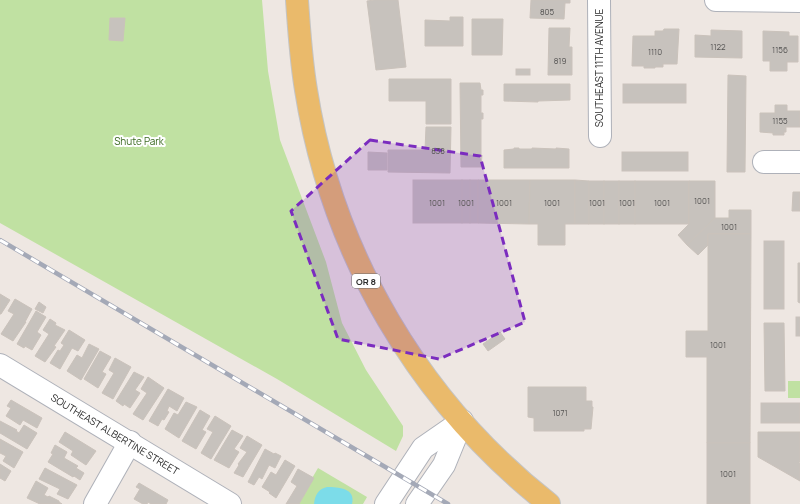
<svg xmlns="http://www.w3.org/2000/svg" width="800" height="504" font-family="Manrope,sans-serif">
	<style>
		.green { fill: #c0e1a2 }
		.water { fill: #7cdce9 }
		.building { fill: #c7c2bd; stroke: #cac2bb }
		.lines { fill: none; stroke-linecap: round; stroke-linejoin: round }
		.minor-casing { stroke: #aeb1b9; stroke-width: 24 }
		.major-casing { stroke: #c4c4c4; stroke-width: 24 }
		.minor { stroke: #fff; stroke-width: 22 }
		.major { stroke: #eaba6b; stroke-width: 22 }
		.rail-casing { stroke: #a4a9b7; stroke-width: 4.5 }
		.rail { stroke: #fff; stroke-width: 3; stroke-dasharray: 9; stroke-linecap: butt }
		.marked { fill: #7b2cbf; fill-opacity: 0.2; stroke: #7b2cbf; stroke-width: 3; stroke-dasharray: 8 5; stroke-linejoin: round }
		.labels { text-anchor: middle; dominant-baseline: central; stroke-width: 4; stroke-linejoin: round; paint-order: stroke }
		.number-label { font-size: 8px; fill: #545352 }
		.shield { fill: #fff; stroke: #6d6d6d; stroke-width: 1 }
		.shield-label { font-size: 9px; font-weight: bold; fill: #2e2e2e }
		.street-label { font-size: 10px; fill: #2e2e2e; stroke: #fff }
		.park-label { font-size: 10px; fill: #3a6920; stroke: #fff }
	</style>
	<rect width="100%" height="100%" fill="#eee7e2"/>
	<g class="green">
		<polygon points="0,0 262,0 268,71 280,140 326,262 342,323 366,370 403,426 403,436 396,451 277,379 0,223"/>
		<rect x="788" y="381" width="12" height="17"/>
		<polygon points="318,468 367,497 363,504 297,504"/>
	</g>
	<path class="water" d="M327,487C338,487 356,488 352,504H314C315,495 318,489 327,487Z"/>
	<g class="building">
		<polygon points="374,0 398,0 406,67 376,70 367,1"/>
		<polygon points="531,0 570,0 570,3 565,3 564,19 530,18"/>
		<polygon points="450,17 463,17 463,46 425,46 425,20 450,21"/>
		<polygon points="110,18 125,18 123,41 109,40"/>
		<polygon points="472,19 503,19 502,55 472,55"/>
		<polygon points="549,28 570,28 569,47 572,47 572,75 548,75"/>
		<polygon points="664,29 679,29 677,64 663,64 663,67 655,67 655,68 644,68 644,66 632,66 633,36 655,36 655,31 663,31"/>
		<polygon points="711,30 742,31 742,58 695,57 695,35 711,36"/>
		<polygon points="763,31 789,32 789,36 798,36 798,62 787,62 787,71 770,71 770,61 763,61"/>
		<rect x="516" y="69" width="14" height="6"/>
		<polygon points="728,75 746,76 745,172 727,172"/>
		<polygon points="389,79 451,79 451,124 426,124 426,101 389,101"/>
		<polygon points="460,83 480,83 481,90 483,90 483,95 481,95 481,113 483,113 483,119 481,119 481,155 482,155 481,167 461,167"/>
		<polygon points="504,84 570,84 570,100 538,101 538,102 504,101"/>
		<rect x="623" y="84" width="63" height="19"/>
		<polygon points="775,105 787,105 787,111 800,111 800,127 786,127 786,132 784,132 784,135 773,135 773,133 760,132 760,113 775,113"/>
		<polygon points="426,127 451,127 450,173 388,172 388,150 425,150"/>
		<polygon points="514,148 519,148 519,149 532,149 532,148 556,149 556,148 569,149 569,168 504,168 504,150 514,149"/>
		<polygon points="368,152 387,153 387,170 368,170"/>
		<rect x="622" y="152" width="66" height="19"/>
		<rect x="413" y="180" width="49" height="43"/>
		<rect x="462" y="180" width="8" height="43"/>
		<rect x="470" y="180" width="8" height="43"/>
		<polygon points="478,180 530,180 529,224 478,223"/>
		<polygon points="530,180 575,180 575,224 565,224 565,245 538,245 538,224 529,224"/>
		<polygon points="575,180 589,181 589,224 575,224"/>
		<rect x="589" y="181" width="15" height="43"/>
		<rect x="604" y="181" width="15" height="43"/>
		<rect x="619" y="181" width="16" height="43"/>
		<rect x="635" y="181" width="54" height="43"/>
		<polygon points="689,181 715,181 715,218 687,245 678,235 689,224"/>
		<polygon points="793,192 800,192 800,211 792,211"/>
		<polygon points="729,210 751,210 751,234 708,234 708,245 698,255 687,245 715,218 729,218"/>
		<polygon points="708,234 751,234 750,443 707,443 707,357 686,357 686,331 708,331"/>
		<rect x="764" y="241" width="20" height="68"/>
		<polygon points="798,263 800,263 800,303 798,302"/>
		<polygon points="0,294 10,300 1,314 0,314"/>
		<polygon points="15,299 32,309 25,322 26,322 13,341 1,334 14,314 8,311"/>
		<polygon points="39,302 46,307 43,313 35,309"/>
		<polygon points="36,311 46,317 37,332 41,335 32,350 25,346 24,348 17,344"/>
		<rect x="796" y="317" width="4" height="19"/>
		<polygon points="50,319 56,323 55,325 65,330 54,346 56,347 45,362 35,356 49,334 43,330"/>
		<polygon points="764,323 784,323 785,391 765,391"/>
		<polygon points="69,330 85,340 78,351 72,348 60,369 50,363 58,350 60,351 64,345 61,343"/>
		<polygon points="500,332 505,339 488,351 483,344"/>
		<polygon points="89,344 99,349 81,380 67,371 77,355 82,358"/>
		<polygon points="100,351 111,357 102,372 106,374 98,388 84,379"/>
		<polygon points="115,358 131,367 113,399 102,393 114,373 109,370"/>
		<polygon points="134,372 144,377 135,390 140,393 130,408 124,404 123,406 116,401"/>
		<polygon points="148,377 164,388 143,420 133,414 147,393 141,389"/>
		<polygon points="528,387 586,387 586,401 592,401 592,407 593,407 591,429 584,429 584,431 534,431 534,418 528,417"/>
		<polygon points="168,389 184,398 177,411 169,406 167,411 169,412 164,420 162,419 158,426 149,421"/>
		<polygon points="11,400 42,418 37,428 23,420 20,425 6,416 11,408 7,406"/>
		<polygon points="186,402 197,407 179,438 165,429 174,413 178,415"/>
		<rect x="761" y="403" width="39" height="20"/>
		<polygon points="200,410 210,416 202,430 206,432 196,449 182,441"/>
		<polygon points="215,416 231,426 211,459 201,453 213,432 207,429"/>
		<polygon points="0,421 17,430 16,431 19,433 24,425 37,433 27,449 0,433"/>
		<polygon points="232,430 243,436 234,449 239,452 229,468 214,460"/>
		<polygon points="65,432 96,451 86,465 71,455 73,451 59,442"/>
		<polygon points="758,432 800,432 800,460 799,463 800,464 800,481 758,457"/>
		<polygon points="247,436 262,445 243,477 234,473 239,465 238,464 247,452 240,448"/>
		<polygon points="0,439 23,452 14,468 3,461 6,456 0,453"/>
		<rect x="707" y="443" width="43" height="61"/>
		<polygon points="55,445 67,452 64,458 78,466 76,468 84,473 80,480 74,476 73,477 48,462 53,454 51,453"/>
		<polygon points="265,449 274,454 275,453 281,456 275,468 269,465 262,479 259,477 254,485 248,482"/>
		<polygon points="285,460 295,466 276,498 269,493 270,492 262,487 271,472 276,475"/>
		<polygon points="0,464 11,471 5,481 0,478"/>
		<polygon points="45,468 77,485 68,499 57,494 60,489 39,479"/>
		<polygon points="298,469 314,478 299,504 286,504 297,486 291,482"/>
		<polygon points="36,481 48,488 44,495 48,497 49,496 59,501 59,502 62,504 40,504 27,498"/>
		<polygon points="139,483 168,500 166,504 151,504 148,502 147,504 143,504 134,499 140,489 136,487"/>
	</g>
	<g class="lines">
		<defs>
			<g id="minor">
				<polyline points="599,0 600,136"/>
				<polyline points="716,0 800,1"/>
				<polyline points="764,162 800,162"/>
				<polyline points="0,365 230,504"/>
				<polyline points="95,504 130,442"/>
				<polyline points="386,504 423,448 462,421"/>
				<polyline points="417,504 444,465 462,421"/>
			</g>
			<path id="major" d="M297,0C299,30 301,60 306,90C332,254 419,402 549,504"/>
		</defs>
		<use href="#minor" class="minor-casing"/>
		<use href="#major" class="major-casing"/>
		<use href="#minor" class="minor"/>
		<use href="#major" class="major"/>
		<defs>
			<polyline id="rail" points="0,240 448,504"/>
		</defs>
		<use href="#rail" class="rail-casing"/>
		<use href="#rail" class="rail"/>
	</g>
	<path class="marked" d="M370,140L480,156L525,322L439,359L338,339L291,211Z"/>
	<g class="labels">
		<g class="number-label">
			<text x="547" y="11">805</text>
			<text x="718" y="46">1122</text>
			<text x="780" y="49">1156</text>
			<text x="655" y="51">1110</text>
			<text x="560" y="60">819</text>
			<text x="780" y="120">1155</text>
			<text x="438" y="150">838</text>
			<text x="702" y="200">1001</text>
			<text x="437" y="202">1001</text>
			<text x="466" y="202">1001</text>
			<text x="504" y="202">1001</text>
			<text x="552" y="202">1001</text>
			<text x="597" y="202">1001</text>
			<text x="627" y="202">1001</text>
			<text x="662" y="202">1001</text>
			<text x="729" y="226">1001</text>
			<text x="718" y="344">1001</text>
			<text x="560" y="412">1071</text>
			<text x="728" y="473">1001</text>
		</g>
		<rect class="shield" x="352" y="274" width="28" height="14" rx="3"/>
		<g class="shield-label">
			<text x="366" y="281">OR 8</text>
		</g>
		<g class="street-label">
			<text transform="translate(599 68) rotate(-90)">SOUTHEAST 11TH AVENUE</text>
			<text transform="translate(115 434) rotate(31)">SOUTHEAST ALBERTINE STREET</text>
		</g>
		<g class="park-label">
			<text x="139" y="141">Shute Park</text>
		</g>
	</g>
</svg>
